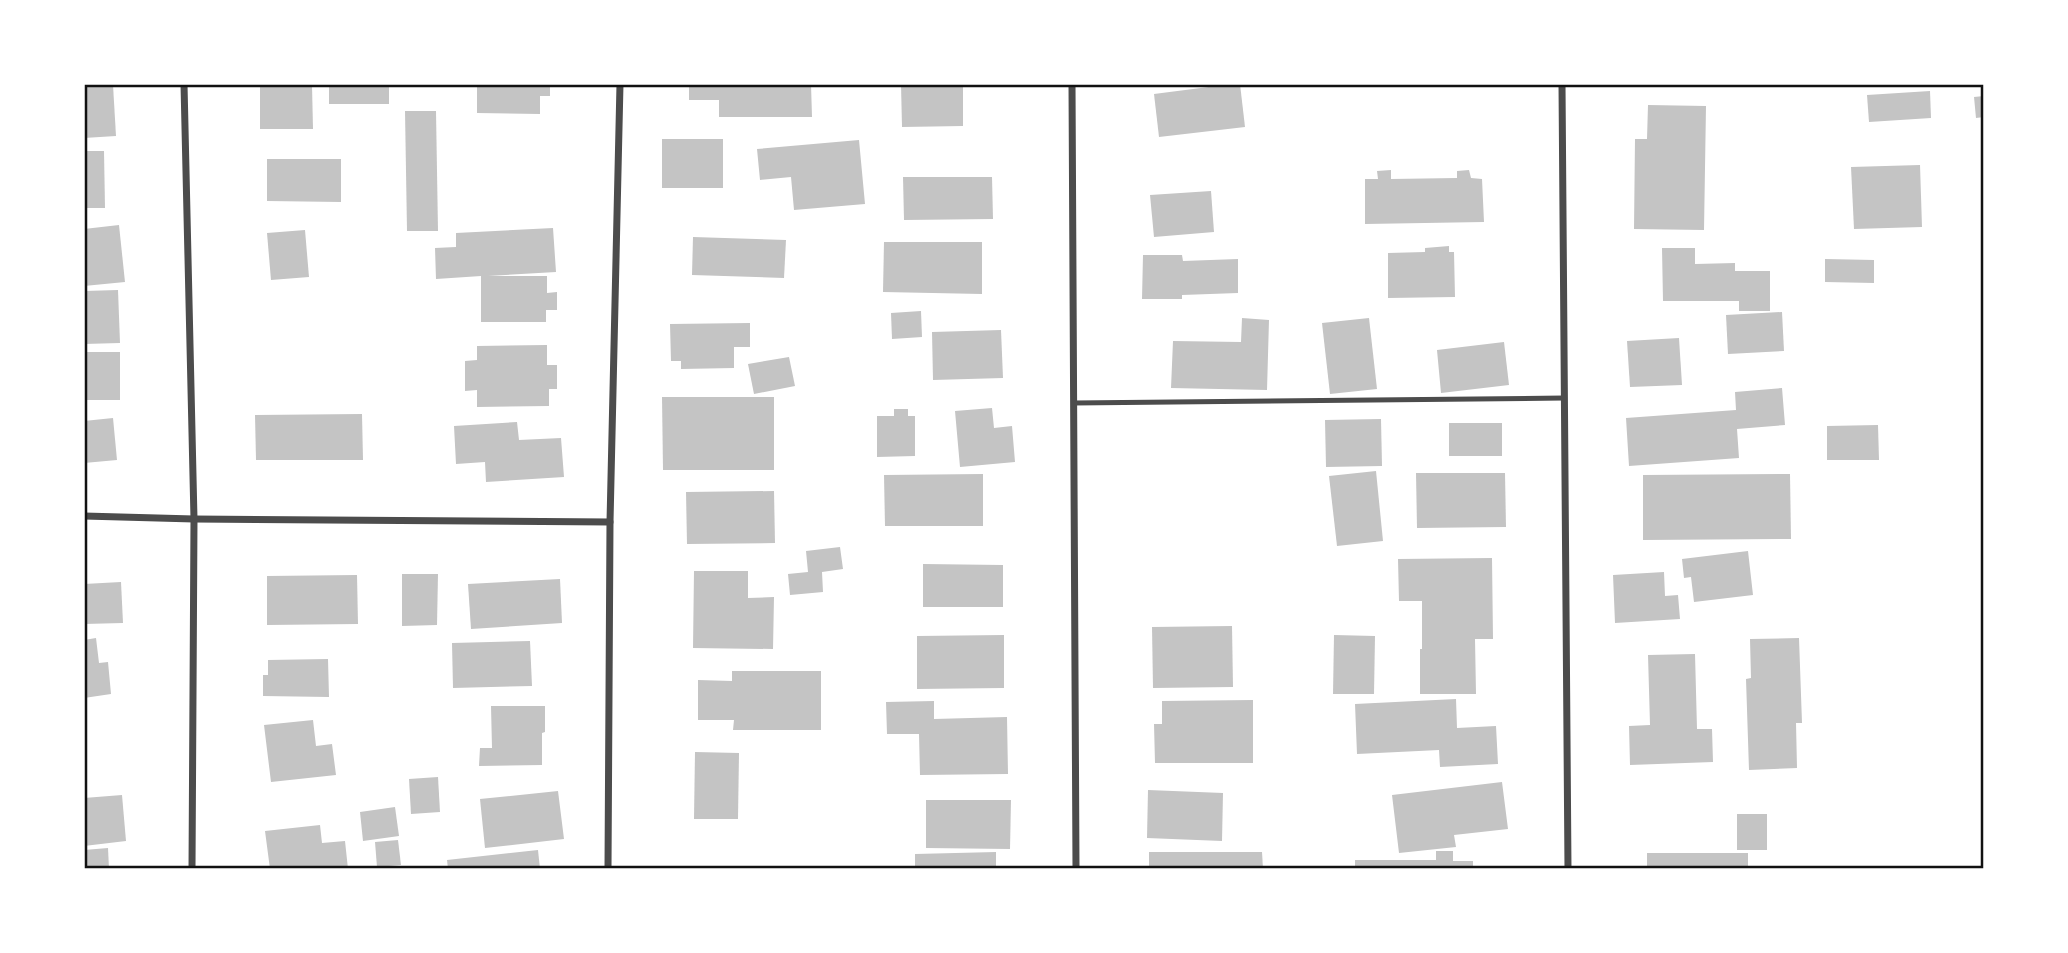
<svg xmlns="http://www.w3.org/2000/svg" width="2068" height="953" font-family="'Fira Sans Condensed',sans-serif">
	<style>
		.building { fill: #c4c4c4 }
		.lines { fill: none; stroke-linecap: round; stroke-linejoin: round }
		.service { stroke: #4c4c4c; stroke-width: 5 }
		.minor { stroke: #4c4c4c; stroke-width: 7 }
		.neatline { fill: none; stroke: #111; stroke-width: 2.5 }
	</style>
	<rect width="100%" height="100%" fill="#fff"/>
	<g class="building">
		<rect x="329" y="84" width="60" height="20"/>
		<polygon points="477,84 550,84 550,96 540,96 540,114 477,113"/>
		<polygon points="689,84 811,84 812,117 719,117 719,100 689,100"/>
		<polygon points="901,84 963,84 963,126 902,127"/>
		<polygon points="1232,84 1240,84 1245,127 1159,137 1154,94"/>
		<polygon points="113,85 116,136 84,138 84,87"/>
		<polygon points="260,85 312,85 313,129 260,129"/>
		<polygon points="1930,91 1931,118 1869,122 1867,95"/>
		<polygon points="1984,96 1984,117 1976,118 1974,97"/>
		<polygon points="1648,105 1706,106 1704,230 1634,229 1635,139 1647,139"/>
		<polygon points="405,111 436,111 438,231 407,231"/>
		<rect x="662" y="139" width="61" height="49"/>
		<polygon points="859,140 865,204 794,210 791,177 760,180 757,149"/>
		<polygon points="84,151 104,151 105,208 84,208"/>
		<polygon points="267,159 341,159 341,202 267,201"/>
		<polygon points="1920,165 1922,227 1854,229 1851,167"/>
		<polygon points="1391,170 1391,179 1457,178 1457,171 1469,170 1471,178 1482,179 1484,222 1365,224 1365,179 1378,179 1377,171"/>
		<polygon points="903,177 992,177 993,219 904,220"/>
		<polygon points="1211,191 1214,232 1154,237 1150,195"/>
		<polygon points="119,225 125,282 84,286 84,229"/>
		<polygon points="553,228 556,272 488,276 547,276 547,293 557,292 557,310 546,310 546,322 481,322 481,276 436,279 435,248 456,247 456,233"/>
		<polygon points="305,230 309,277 271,280 267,233"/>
		<polygon points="693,237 786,240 784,278 692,275"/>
		<polygon points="884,242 982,242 982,294 883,292"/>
		<polygon points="1449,246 1449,252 1454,252 1455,297 1388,298 1388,253 1425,252 1425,248"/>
		<polygon points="1662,248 1695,248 1695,264 1735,263 1735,271 1770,271 1770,311 1739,311 1739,301 1663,301"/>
		<polygon points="1143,255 1182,255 1183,261 1238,259 1238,293 1182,295 1182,299 1142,299"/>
		<polygon points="1825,259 1874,260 1874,283 1825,282"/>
		<polygon points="118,290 120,343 84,344 84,291"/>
		<polygon points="921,311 922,337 892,339 891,313"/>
		<polygon points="1782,312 1784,351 1728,354 1726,315"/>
		<polygon points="1242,318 1269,320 1267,390 1171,388 1173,341 1241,342"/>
		<polygon points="1369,318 1377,389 1330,394 1322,323"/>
		<polygon points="750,323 750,347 734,347 734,368 681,369 681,361 671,361 670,324"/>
		<polygon points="1001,330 1003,378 933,380 932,332"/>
		<polygon points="1679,338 1682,385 1630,387 1627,341"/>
		<polygon points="1504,342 1509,385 1441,393 1437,350"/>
		<polygon points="547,345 547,365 557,365 557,389 549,389 549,406 477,407 477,390 465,391 465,361 477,360 477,346"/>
		<rect x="84" y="352" width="36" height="48"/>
		<polygon points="789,357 795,386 754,394 748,364"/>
		<polygon points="1782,388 1785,425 1737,429 1739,458 1629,466 1626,418 1736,410 1735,392"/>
		<polygon points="662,397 774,397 774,470 663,470"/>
		<polygon points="992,408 994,428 1012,426 1015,462 960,467 955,411"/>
		<polygon points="894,409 908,409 908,416 915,416 915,456 877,457 877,416 894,416"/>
		<polygon points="362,414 363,460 256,460 255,415"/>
		<polygon points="113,418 117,460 84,463 84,421"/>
		<polygon points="1381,419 1382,466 1326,467 1325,420"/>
		<polygon points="517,422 519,440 561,438 564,477 486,482 485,462 456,464 454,426"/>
		<rect x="1449" y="423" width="53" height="33"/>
		<polygon points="1878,425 1879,460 1827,460 1827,426"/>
		<polygon points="1376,471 1383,541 1337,546 1329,476"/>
		<polygon points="1416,473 1505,473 1506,527 1417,528"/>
		<polygon points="983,474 983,526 885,526 884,475"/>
		<polygon points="1790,474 1791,539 1643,540 1643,475"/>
		<polygon points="774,491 775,543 687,544 686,492"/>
		<polygon points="840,547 843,569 822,572 823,592 790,595 788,574 808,572 806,551"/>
		<polygon points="1748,551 1753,595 1694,602 1691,577 1684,578 1682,559"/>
		<polygon points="1492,558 1493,639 1475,639 1476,694 1420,694 1420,649 1422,649 1422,601 1399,601 1398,559"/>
		<polygon points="923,564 1003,565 1003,607 923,607"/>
		<polygon points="694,571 748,571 748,598 774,597 773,649 693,648"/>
		<polygon points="1664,572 1665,596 1678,595 1680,619 1615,623 1613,575"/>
		<polygon points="402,574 438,574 437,625 402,626"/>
		<polygon points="357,575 358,624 267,625 267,576"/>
		<polygon points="560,579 562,623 471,629 468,584"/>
		<polygon points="121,582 123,623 84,624 84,584"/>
		<polygon points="1232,626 1233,687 1153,688 1152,627"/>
		<polygon points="1004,635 1004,688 917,689 917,636"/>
		<polygon points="1334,635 1375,636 1374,694 1333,694"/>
		<polygon points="96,638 99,663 108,662 111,694 84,698 84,640"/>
		<polygon points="1799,638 1802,723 1796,723 1797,768 1749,770 1746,679 1751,678 1750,639"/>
		<polygon points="530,641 532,686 453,688 452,643"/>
		<polygon points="1695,654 1697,729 1712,729 1713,762 1630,765 1629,726 1650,725 1648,655"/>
		<polygon points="328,659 329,697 263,696 263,675 268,675 268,660"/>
		<polygon points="732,671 821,671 821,730 733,730 734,720 698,720 698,680 732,681"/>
		<polygon points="1456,699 1457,728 1496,726 1498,764 1440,767 1439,750 1357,754 1355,704"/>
		<polygon points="1253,700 1253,763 1155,763 1154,724 1162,724 1162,701"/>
		<polygon points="934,701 934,719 1007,717 1008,774 920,775 919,734 887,734 886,702"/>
		<polygon points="491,706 545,706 545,732 542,733 542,765 479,766 480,748 492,748"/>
		<polygon points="313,720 316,746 332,744 336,775 271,782 264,725"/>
		<polygon points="695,752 739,753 738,819 694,819"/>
		<polygon points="438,777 440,812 411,814 409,779"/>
		<polygon points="1502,782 1508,829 1454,835 1456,847 1399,853 1392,795"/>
		<polygon points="1148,790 1223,793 1222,841 1147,838"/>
		<polygon points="558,791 564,839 485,848 480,799"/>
		<polygon points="122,795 126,841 84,846 84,798"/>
		<polygon points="926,800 1011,800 1010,849 926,848"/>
		<polygon points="395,807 399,836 363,841 360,812"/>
		<rect x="1737" y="814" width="30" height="36"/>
		<polygon points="320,825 322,843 345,841 348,869 270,869 265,831"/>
		<polygon points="398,840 401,865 377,867 375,842"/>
		<polygon points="108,848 109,869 84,869 84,850"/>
		<polygon points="538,850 540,869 448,869 447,860"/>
		<polygon points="1436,851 1453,851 1453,861 1473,861 1473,869 1355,869 1355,860 1436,860"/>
		<polygon points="996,852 996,869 915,869 915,854"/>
		<polygon points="1149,852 1262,852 1263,869 1149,869"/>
		<rect x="1647" y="853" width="101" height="16"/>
	</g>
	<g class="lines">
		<polyline class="service" points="1074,403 1564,398"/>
		<g class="minor">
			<polyline points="184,84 194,519 192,869"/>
			<polyline points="1072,84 1076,869"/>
			<polyline points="1562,84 1568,869"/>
			<polyline points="84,516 194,519 610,522"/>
			<polyline points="608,869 610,522 620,84"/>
		</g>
	</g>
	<rect width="2068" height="953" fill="none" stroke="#ffffff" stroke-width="172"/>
	<rect x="86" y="86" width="1896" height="781" class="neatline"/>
</svg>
